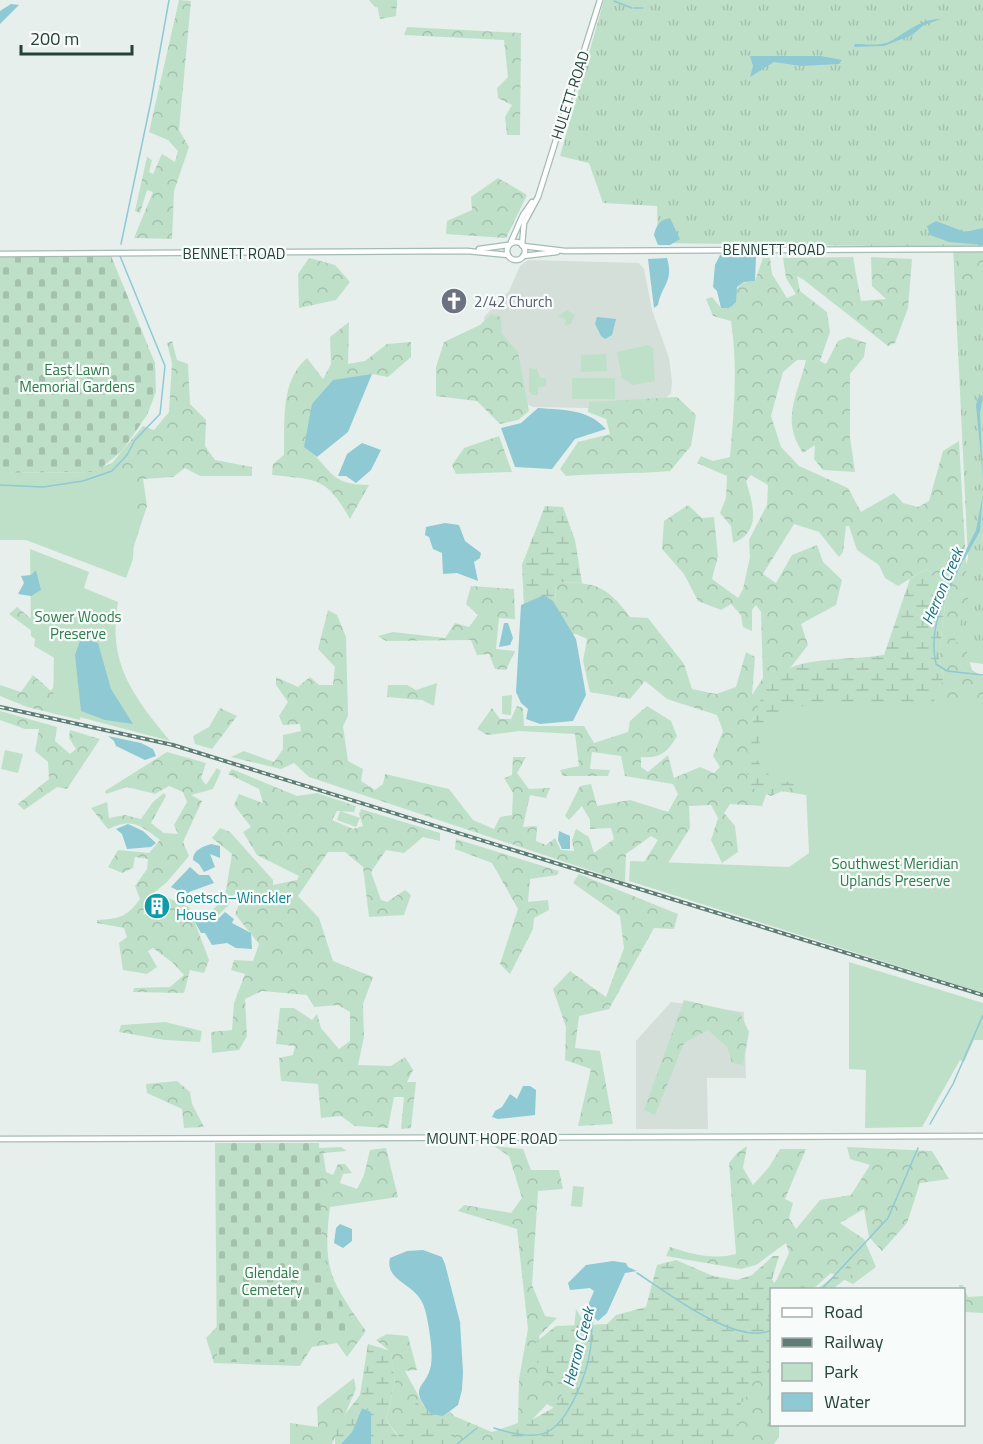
<svg xmlns="http://www.w3.org/2000/svg" width="983" height="1444" font-family="'Titillium Web',sans-serif">
	<style>
		.built { fill: #d4dfda }
		.grass { fill: url(#grass-tufts) }
		.forest { fill: url(#forest-crowns) }
		.wetland { fill: url(#wetland-marsh) }
		.cemetery { fill: url(#cemetery-stones) }
		.park { fill: #bfe0c8 }
		.water { fill: #8ec9d4 }
		.lines { fill: none; stroke-linecap: round; stroke-linejoin: round }
		.stream { stroke: #8ec9d4; stroke-width: 1.5 }
		.secondary-casing { stroke: #a4bbb3; stroke-width: 7 }
		.secondary { stroke: #fff; stroke-width: 4.5 }
		.rail-casing { stroke: #5f7d75; stroke-width: 4 }
		.rail { stroke: #f7fbf9; stroke-width: 1.5; stroke-dasharray: 4.5; stroke-linecap: butt }
		.labels { text-anchor: middle; dominant-baseline: central; stroke-width: 4.5; stroke-linejoin: round; paint-order: stroke }
		.street-label { font-size: 15px; fill: #24423a; stroke: #f7fbf9 }
		.worship-label { font-size: 15px; fill: #5b616d; stroke: #f7fbf9; text-anchor: start }
		.park-label { font-size: 15px; fill: #2d7a4b; stroke: #f7fbf9 }
		.culture-label { font-size: 15px; fill: #0d838f; stroke: #f7fbf9; text-anchor: start }
		.water-label { font-size: 16px; font-style: italic; fill: #1c6f80; stroke: #f7fbf9 }
	</style>
	<defs>
		<pattern id="grass-tufts" width="24" height="20" patternUnits="userSpaceOnUse" patternTransform="scale(1.5)"><rect width="24" height="20" fill="#bfe0c8"/><path d="M3 7l-1-3M5 7V3M7 7l1-3M15 17l-1-3M17 17v-4M19 17l1-3" fill="none" stroke="#a4c1ad"/></pattern>
		<pattern id="forest-crowns" width="20" height="18" patternUnits="userSpaceOnUse" patternTransform="scale(1.5)"><rect width="20" height="18" fill="#bfe0c8"/><path d="M2 6a3 3 0 1 1 6 0M12 15a3 3 0 1 1 6 0" fill="none" stroke="#a4c1ad"/></pattern>
		<pattern id="wetland-marsh" width="20" height="14" patternUnits="userSpaceOnUse" patternTransform="scale(1.5)"><rect width="20" height="14" fill="#bfe0c8"/><path d="M1 5h8M5 5V1M11 12h8M15 12V8" fill="none" stroke="#a4c1ad"/></pattern>
		<pattern id="cemetery-stones" width="16" height="16" patternUnits="userSpaceOnUse" patternTransform="scale(1.5)"><rect width="16" height="16" fill="#bfe0c8"/><path d="M2 7V4a2 2 0 0 1 4 0v3zM10 15v-3a2 2 0 0 1 4 0v3z" fill="#a4c1ad"/></pattern>
	</defs>
	<rect width="100%" height="100%" fill="#e6efeb"/>
	<g class="built">
		<polygon points="528,260 639,263 644,269 652,310 669,358 672,381 671,393 664,400 589,408 533,407 525,403 484,327 484,317 509,291 520,266"/>
		<polygon points="671,1002 744,1012 746,1078 707,1078 708,1129 636,1129 636,1041"/>
	</g>
	<polygon class="grass" points="604,0 983,0 983,664 954,660 945,640 968,558 953,247 658,243 657,206 603,203 589,163 560,156"/>
	<g class="forest">
		<polygon points="179,0 191,1 179,130 189,147 174,191 172,239 134,238 153,192 147,190 140,213 135,211 147,157 152,160 149,172 153,174 162,154 175,162 178,151 168,140 149,132"/>
		<polygon points="376,0 397,0 396,16 380,19"/>
		<polygon points="407,27 521,33 520,135 507,135 505,117 512,105 498,98 497,88 508,77 504,40 404,35"/>
		<polygon points="498,178 527,195 506,238 446,234 447,221 472,210 471,197"/>
		<polygon points="960,253 983,254 983,283 961,284"/>
		<path d="M853,257L861,301L886,299L872,286L871,257L912,259L908,308L895,343L888,346L804,280L797,276L800,291L827,312L830,332L820,361L826,364L838,341L848,337L866,343L864,357L850,374V437L855,472L823,470L814,459L815,445L803,453C780,419 798,395 806,360H797L783,372L771,416L781,447L799,466L848,488L861,512L894,493L903,503L918,507L929,501L943,451L959,441L968,599L955,641L966,650L972,670L983,677V719L895,787L944,677L939,658L947,586L926,569L898,586L885,578L879,565L857,550L849,526H846L843,552L839,557L819,532L794,524L763,574L776,583L792,555L817,545L823,562L842,580L836,605L801,624L808,645L791,667L771,683L753,720L799,752L817,816L806,795L768,789L762,806L730,804L724,813L735,826L738,852L722,863L711,840L718,818L711,805L689,806L690,828L663,871L644,862L658,840L651,836L626,854L625,882L309,777L294,763L281,769L231,757L244,751L274,762L283,749V735L301,731L300,724L283,725L279,716L288,702L276,685V677L298,687L310,677L319,685H333L335,667L318,649L328,610L337,615L346,637L348,716L343,726L348,761L363,769L361,781L375,790L383,784L385,774L449,789L473,820L494,829L500,817L512,815L513,793L504,778L512,775L513,757H526L517,773L529,789L550,788L546,798L530,795L523,827L537,826L536,841L546,845L555,838L561,850L574,851L572,840L576,829L589,837L594,853L614,839L611,828L590,829V820L582,806L569,820L565,816L580,786L591,784L597,806L630,800L668,812L678,794L673,784L625,776L621,756L592,752L590,769L610,770L608,776H563L560,770L579,766L575,734L519,731L487,735L477,729L492,708L500,719H511L517,706L523,708L524,726H584L594,743L628,732L630,721L647,706L671,721L677,736C668,752 660,759 641,757V767L648,772L668,755L674,778L700,767L714,773L720,767L713,756L723,731L717,715L667,699L645,681L630,699L590,692L583,661L587,639L576,634L554,635L556,582C596,583 605,584 630,617L648,618L684,664L692,689L716,694L736,687L746,652L755,657L752,695L763,678L761,612L756,605L752,610V631L743,627L741,615L731,604L721,610L698,601L684,574L662,549L664,521L688,505L702,518L714,517L718,556L712,579L738,598L743,589L750,557L749,540L767,505L768,485L751,475L746,481C753,504 762,532 733,543L731,526L720,513L726,498L727,476L697,463L701,456L713,461L730,457C734,411 738,367 731,321L713,316L706,299L712,297L721,308H729C734,293 736,281 755,281L763,258H770L772,274L787,298L796,294L786,278L783,258Z"/>
		<polygon points="309,258 335,265 350,282 336,300 299,308 298,274"/>
		<polygon points="491,314 501,317 502,334 518,352 529,411 518,420 500,424 477,401 436,396 436,367 444,342 480,325"/>
		<path d="M349,322L348,364L365,361L387,344L411,342V357L388,377L372,374L305,447C332,468 328,485 369,485L350,519C326,477 318,480 272,475L273,464L284,455C285,422 280,381 307,358L323,379L331,364L330,337Z"/>
		<polygon points="172,341 177,360 188,364 190,404 206,420 205,446 215,460 252,467 252,476 200,476 185,468 173,477 143,479 147,506 130,558 35,535 0,534 0,472 72,477 112,463 143,426 154,430 169,412 172,363 167,343"/>
		<path d="M677,397L696,415L691,446L670,471C635,474 601,473 566,476L560,469L578,442L610,434L606,419L588,412L589,402Z"/>
		<polygon points="499,436 512,472 456,474 452,465 464,448"/>
		<polygon points="471,586 514,589 515,619 499,618 496,649 515,651 506,670 495,669 489,654 477,655 471,640 386,641 378,636 393,632 445,638 455,623 469,627 478,615 466,604"/>
		<polygon points="17,607 75,655 81,711 80,720 27,707 0,696 0,685 21,692 33,675 51,691 61,674 58,660 34,646 36,634 9,614"/>
		<polygon points="437,683 434,706 422,700 387,697 388,685 407,685 416,690"/>
		<polygon points="220,708 237,716 212,749 195,744 193,736 209,727"/>
		<polygon points="0,711 57,727 55,741 70,754 76,749 69,738 70,730 100,739 67,789 57,787 24,810 18,804 49,779 48,762 35,751 39,729 25,729 0,720"/>
		<path d="M167,752L206,763L201,778L206,785L217,768L221,771L213,789L191,795L202,801L183,842L189,856L167,882L150,896L143,914L163,915L168,898L189,907L209,960L204,973L190,970L184,993L133,992L134,988L170,987L184,975L173,963L153,948L148,951L157,967L147,974L123,970L119,943L127,937L124,928L97,923V920C119,919 127,917 140,899L135,886L147,869L148,859L135,857L133,868L122,873L108,867L118,850L149,853L160,840C139,824 133,818 108,829L91,808L107,802L109,818L125,815L141,819L153,802L164,793L166,796L151,823L164,833L178,834L174,825L187,802L183,792L169,786L155,794L127,787L106,794L105,791Z"/>
		<polygon points="232,769 297,796 317,793 356,806 354,812 337,811 332,820 353,829 363,826 359,814 361,809 440,833 440,841 423,837 404,853 386,850 371,872 381,900 387,902 405,890 411,895 404,915 369,917 363,867 345,852 328,852 298,896 319,918 333,961 373,977 363,1004 364,1037 358,1065 391,1066 405,1057 413,1070 407,1082 416,1082 411,1128 401,1129 404,1097 394,1097 388,1128 355,1126 341,1116 321,1118 318,1084 281,1081 279,1058 293,1055 295,1046 276,1044 280,1008 294,1008 312,1020 317,1014 321,1028 339,1049 350,1041 350,1012 338,1005 314,1007 307,995 262,991 245,999 247,1036 239,1050 212,1053 211,1032 232,1030 234,1003 245,974 231,970 234,960 253,961 259,944 235,914 242,898 234,894 228,906 215,918 212,911 225,896 232,854 212,838 220,828 230,832 273,880 273,885 297,880 299,876 257,855 243,832 251,827 234,805 239,794 263,803 259,789 228,774"/>
		<polygon points="456,839 559,871 557,875 530,879 528,902 548,900 549,910 534,918 533,929 510,974 500,964 518,909 492,863 455,849"/>
		<polygon points="579,874 678,914 674,929 654,928 609,1009 579,1016 575,1048 600,1051 613,1124 578,1126 591,1069 565,1060 566,1027 553,989 570,971 606,997 624,948 620,916 573,883"/>
		<polygon points="684,1000 740,1013 749,1032 743,1065 732,1063 727,1047 708,1030 684,1043 655,1115 644,1110"/>
		<polygon points="165,1022 202,1031 200,1042 165,1040 119,1032 121,1025"/>
		<polygon points="177,1081 190,1092 192,1104 204,1127 184,1128 182,1109 147,1093 146,1084"/>
		<polygon points="494,1146 523,1149 531,1170 559,1170 563,1189 538,1191 532,1285 545,1316 557,1318 539,1336 543,1361 574,1328 576,1309 587,1327 563,1413 547,1404 509,1444 454,1444 454,1416 492,1432 518,1423 519,1379 528,1329 517,1229 458,1211 464,1205 511,1213 522,1198 509,1156"/>
		<path d="M747,1146L743,1168L753,1185L769,1167L780,1149H806L785,1199L793,1203L789,1218L796,1229L820,1200L851,1195L870,1165L850,1159L847,1147L932,1151L949,1179L920,1183L907,1223L882,1251L869,1237L864,1209L840,1223L864,1239L876,1267L853,1284L831,1273L813,1289L772,1290V1424L779,1425V1437L774,1444H719L733,1436L630,1444L759,1305L777,1279L789,1253L786,1243L756,1265L741,1269L666,1256L670,1247C691,1254 713,1260 736,1254L729,1163L738,1152Z"/>
		<path d="M341,1147L347,1151L323,1153L326,1172L333,1175L338,1164H345L352,1173L343,1174L340,1183L357,1189L364,1175L370,1150L386,1148L398,1197L330,1207C322,1270 331,1281 366,1331L347,1357L337,1343L312,1347L300,1366L214,1363L206,1338L220,1324L303,1149Z"/>
		<polygon points="959,1285 963,1285 968,1297 983,1296 983,1313 964,1312 964,1290 959,1289"/>
		<polygon points="387,1334 408,1336 417,1370 405,1371 419,1397 399,1437 386,1420 395,1382 391,1352 376,1340"/>
		<polygon points="354,1378 356,1389 332,1444 290,1444 290,1423 318,1427 317,1407"/>
	</g>
	<g class="wetland">
		<polygon points="369,0 397,0 396,10 375,7"/>
		<polygon points="545,506 563,507 575,540 582,583 556,582 555,608 524,608 522,565"/>
		<path d="M926,569L947,586L939,658L944,677L915,745L813,778L771,796L748,786C745,750 752,682 792,667C821,657 854,660 884,655L910,579Z"/>
		<polygon points="773,1256 779,1256 772,1279 776,1287 772,1290 771,1296 765,1309 771,1322 771,1367 750,1379 752,1390 739,1406 739,1444 499,1444 503,1436 553,1408 565,1390 537,1363 536,1342 556,1326 607,1324 616,1315 646,1307 657,1265 676,1260 713,1276 737,1280 752,1275"/>
		<polygon points="849,1265 854,1272 833,1289 817,1289"/>
		<polygon points="368,1344 391,1351 395,1382 386,1420 398,1437 419,1397 423,1405 443,1416 450,1411 454,1416 454,1444 371,1444 371,1412 362,1408 352,1432 341,1444 335,1444 335,1427 360,1395"/>
	</g>
	<g class="cemetery">
		<polygon points="0,256 111,256 155,363 156,392 147,415 122,451 96,472 0,473"/>
		<polygon points="215,1143 319,1143 322,1250 333,1289 359,1333 299,1334 299,1362 217,1362"/>
	</g>
	<g class="park">
		<polygon points="567,310 575,315 571,324 564,326 566,320 558,316"/>
		<polygon points="648,345 653,348 655,381 633,385 622,378 617,352"/>
		<polygon points="606,354 607,371 581,372 581,355"/>
		<polygon points="529,368 537,369 540,378 546,378 546,386 538,387 538,395 532,395 529,391"/>
		<rect x="572" y="378" width="43" height="21"/>
		<polygon points="96,472 137,479 133,559 126,578 26,540 0,540 0,473"/>
		<path d="M30,549L89,572L84,588L118,602C107,663 133,696 170,741L53,710L54,652L31,636Z"/>
		<polygon points="512,695 511,715 502,714 502,696"/>
		<polygon points="983,702 983,993 629,881 630,861 789,867 809,853 806,788 770,776 755,758 765,723 807,704"/>
		<polygon points="5,750 23,754 18,773 1,769"/>
		<polygon points="340,811 360,818 356,827 337,820"/>
		<polygon points="849,962 983,1003 983,1040 974,1040 964,1062 960,1060 922,1127 865,1128 866,1070 849,1069"/>
		<polygon points="573,1186 584,1187 582,1207 571,1206"/>
	</g>
	<g class="water">
		<polygon points="11,4 19,5 0,24 0,11"/>
		<path d="M941,19L924,25L912,35L884,46L854,47L855,44C865,44 880,46 889,42C906,33 921,18 941,19Z"/>
		<polygon points="750,56 821,56 842,60 839,64 801,66 774,62 750,77 753,66"/>
		<path d="M670,218L680,239L670,245H658L654,235C656,225 660,220 670,218Z"/>
		<polygon points="936,221 965,232 983,228 983,245 949,242 930,235 927,226"/>
		<polygon points="720,255 756,257 755,281 744,282 737,287 736,302 729,308 721,308 717,291 713,287 715,265"/>
		<path d="M667,258C674,282 662,284 658,305L654,308L648,259Z"/>
		<polygon points="597,317 616,319 612,335 605,339 601,336 595,324"/>
		<polygon points="372,374 348,432 317,457 304,447 312,404 333,380"/>
		<polygon points="983,395 980,413 983,480 976,405 978,398"/>
		<path d="M538,408C564,410 588,409 606,429L575,439L552,469L515,467L501,428L521,423Z"/>
		<polygon points="362,443 381,450 371,470 356,483 346,476 338,476 347,454"/>
		<polygon points="983,494 980,531 964,560 962,558 976,530"/>
		<polygon points="445,523 459,525 465,541 481,553 480,558 474,562 478,581 457,573 443,574 442,553 433,549 429,537 425,535 426,527"/>
		<polygon points="36,570 41,590 31,596 18,594 24,583 21,576 31,575"/>
		<polygon points="544,595 553,601 576,639 586,695 573,721 540,724 526,719 528,709 521,703 516,692 521,605"/>
		<polygon points="504,623 508,623 513,638 510,645 499,647"/>
		<polygon points="81,638 98,643 111,689 133,724 105,720 81,711 75,655"/>
		<polygon points="108,736 141,743 153,749 156,756 145,760 116,746 114,741"/>
		<polygon points="128,824 143,831 156,843 151,847 127,849 122,834 116,829"/>
		<polygon points="559,831 570,836 570,849 562,849 558,840"/>
		<path d="M211,844L220,846V858L210,854L215,867L204,872L199,864L193,860C193,850 202,847 211,844Z"/>
		<polygon points="190,867 199,875 209,875 214,883 189,892 188,896 171,887"/>
		<polygon points="225,912 234,919 232,923 251,933 252,949 236,948 227,943 212,945 205,933 201,933 195,922 198,918 217,920"/>
		<polygon points="523,1086 530,1086 536,1090 535,1115 498,1119 492,1117 495,1111 502,1107 510,1094 517,1099"/>
		<polygon points="340,1224 352,1229 352,1241 343,1248 334,1243 336,1228"/>
		<path d="M423,1250L442,1257L445,1264L460,1322L463,1372L462,1390L458,1405L443,1416L431,1414C406,1385 427,1389 431,1365C433,1351 430,1336 428,1323C426,1313 425,1305 418,1296C408,1283 385,1278 390,1258L407,1251Z"/>
		<polygon points="613,1261 626,1263 628,1267 637,1271 625,1273 607,1313 598,1321 586,1310 594,1291 590,1288 570,1290 568,1283 586,1265"/>
		<polygon points="362,1408 371,1412 371,1444 341,1444 352,1432"/>
	</g>
	<g class="lines">
		<g class="stream">
			<polyline points="614,1 632,8"/>
			<polyline points="634,8 643,8"/>
			<polyline points="121,244 151,101 169,0"/>
			<polyline points="0,485 43,487 83,481 112,471 127,455 135,440 160,414 165,366 120,256"/>
			<path d="M963,558C948,593 927,625 936,664L947,671L983,675"/>
			<polyline points="930,1124 953,1084 983,1015"/>
			<path d="M637,1273C667,1292 736,1347 772,1330"/>
			<polyline points="821,1290 888,1218 918,1148"/>
			<path d="M494,1428C510,1433 538,1441 552,1429C571,1415 587,1373 590,1351C592,1340 591,1329 593,1319"/>
			<polyline points="457,1444 477,1428"/>
		</g>
		<defs>
			<g id="secondary">
				<circle cx="516" cy="251" r="9"/>
				<polyline points="511,242 523,215 532,202"/>
				<polyline points="522,245 524,223 538,197 600,0"/>
				<polyline points="523,246 565,251 983,249"/>
				<polyline points="479,249 508,245"/>
				<polyline points="0,254 467,251 508,255"/>
				<polyline points="523,256 557,252"/>
				<polyline points="0,1139 983,1136"/>
			</g>
		</defs>
		<use href="#secondary" class="secondary-casing"/>
		<use href="#secondary" class="secondary"/>
		<defs>
			<polyline id="rail" points="0,707 173,745 983,995"/>
		</defs>
		<use href="#rail" class="rail-casing"/>
		<use href="#rail" class="rail"/>
	</g>
	<defs>
		<symbol id="church-disc" viewBox="-11 -11 22 22"><circle r="9.5" fill="#6b7280" stroke="#f7fbf9"/><path d="M-1.2-6h2.4v3.5h3.3v2.4h-3.3V6h-2.4V-.1h-3.3v-2.4h3.3Z" fill="#fff"/></symbol>
		<symbol id="building-disc" viewBox="-11 -11 22 22"><circle r="9.5" fill="#0f9aa8" stroke="#f7fbf9"/><path d="M-4-6H4V6H1V3H-1V6H-4ZM-2.5-4.3h1.7v1.8h-1.7ZM.8-4.3h1.7v1.8H.8ZM-2.5-1h1.7V.8h-1.7ZM.8-1h1.7V.8H.8Z" fill="#fff"/></symbol>
	</defs>
	<g fill-rule="evenodd">
		<use href="#church-disc" x="439" y="286" width="30" height="30"/>
		<use href="#building-disc" x="142" y="891" width="30" height="30"/>
	</g>
	<g class="labels">
		<g class="street-label">
			<text transform="translate(570 95) rotate(-72)">HULETT ROAD</text>
			<text x="774" y="249">BENNETT ROAD</text>
			<text x="234" y="253">BENNETT ROAD</text>
			<text x="492" y="1138">MOUNT HOPE ROAD</text>
		</g>
		<g class="worship-label">
			<text x="474" y="301">2/42 Church</text>
		</g>
		<g class="park-label">
			<text x="77" y="369">East Lawn<tspan x="77" dy="17">Memorial Gardens</tspan></text>
			<text x="78" y="616">Sower Woods<tspan x="78" dy="17">Preserve</tspan></text>
			<text x="895" y="863">Southwest Meridian<tspan x="895" dy="17">Uplands Preserve</tspan></text>
			<text x="272" y="1272">Glendale<tspan x="272" dy="17">Cemetery</tspan></text>
		</g>
		<g class="culture-label">
			<text x="176" y="897">Goetsch–Winckler<tspan x="176" dy="17">House</tspan></text>
		</g>
		<g class="water-label">
			<text transform="translate(942 586) rotate(-67)">Herron Creek</text>
			<text transform="translate(578 1347) rotate(-75)">Herron Creek</text>
		</g>
	</g>
	<rect x="770" y="1288" width="195" height="138" fill="#f7fbf9" stroke="#a3b1ad" stroke-width="1.5"/>
	<rect x="782" y="1308" width="30" height="9" fill="#ffffff" stroke="#a3b1ad" stroke-width="1.5"/>
	<text x="824" y="1318" font-size="18" fill="#24423a">Road</text>
	<rect x="782" y="1338" width="30" height="9" fill="#5f7d75" stroke="#a3b1ad" stroke-width="1.5"/>
	<text x="824" y="1348" font-size="18" fill="#24423a">Railway</text>
	<rect x="782" y="1363" width="30" height="18" fill="#bfe0c8" stroke="#a3b1ad" stroke-width="1.5"/>
	<text x="824" y="1378" font-size="18" fill="#24423a">Park</text>
	<rect x="782" y="1393" width="30" height="18" fill="#8ec9d4" stroke="#a3b1ad" stroke-width="1.5"/>
	<text x="824" y="1408" font-size="18" fill="#24423a">Water</text>
	<path d="M21 45v9h111v-9" fill="none" stroke="#24423a" stroke-width="3"/>
	<text x="30" y="45" font-size="18" fill="#24423a" stroke="#f7fbf9" stroke-width="4.5" paint-order="stroke">200 m</text>
</svg>
